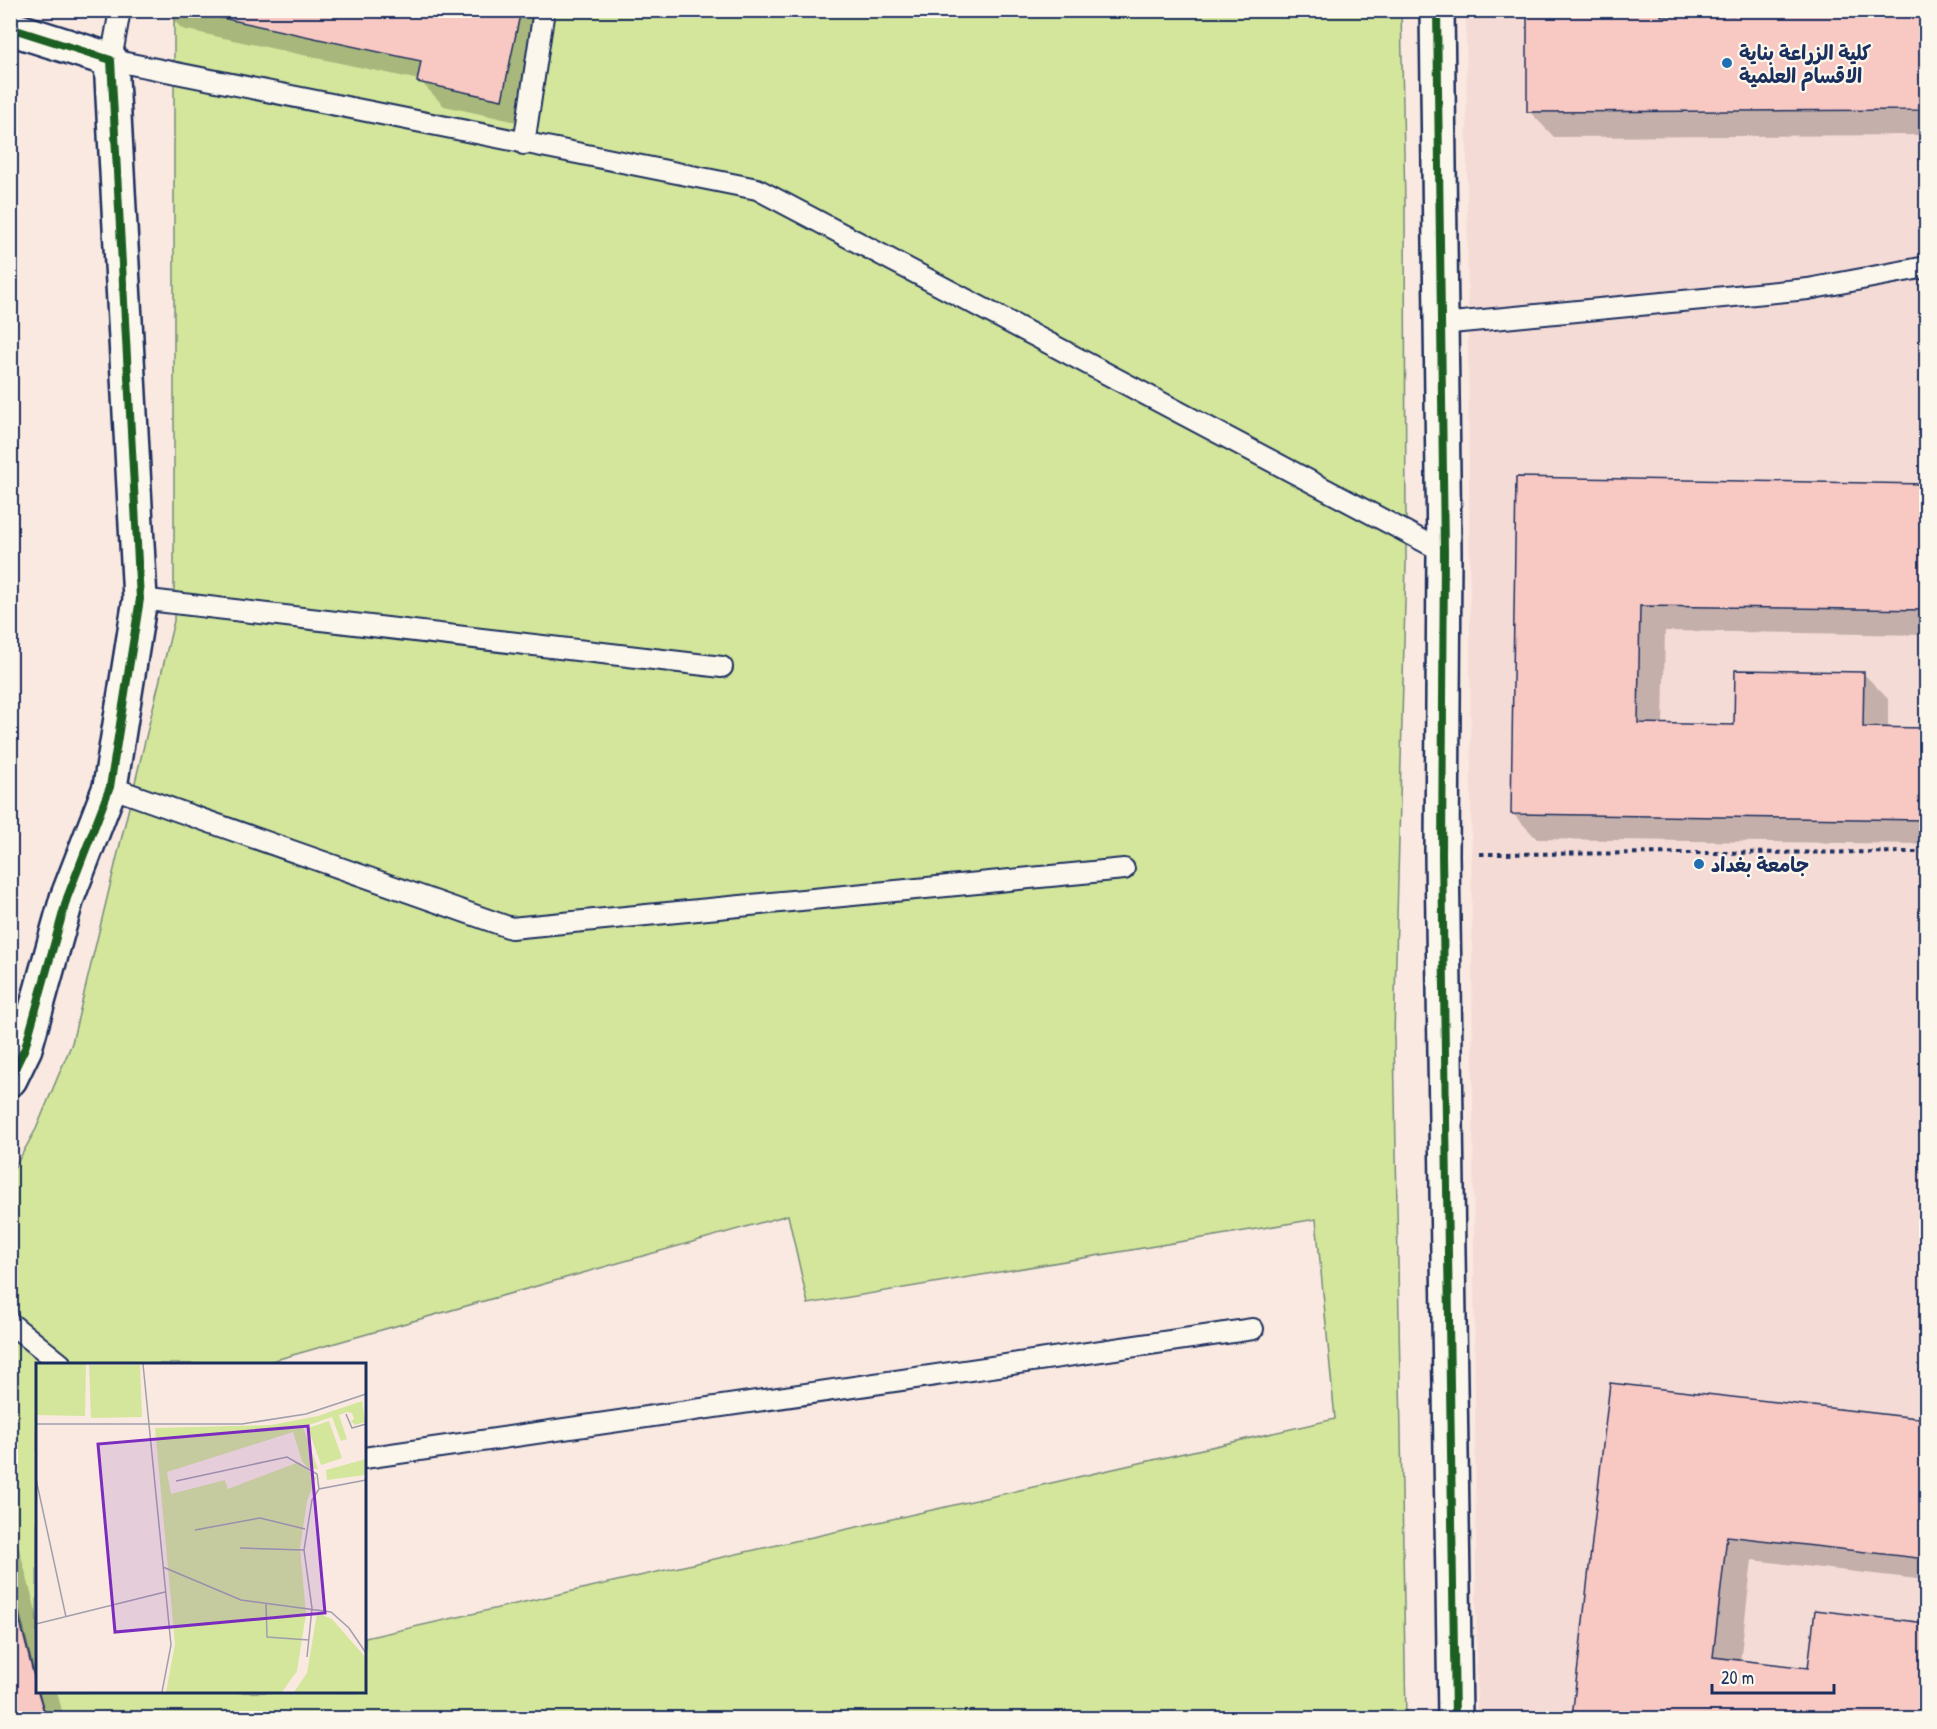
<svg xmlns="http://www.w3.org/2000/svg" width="1937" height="1729" font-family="'Patrick Hand','Playpen Sans Arabic',sans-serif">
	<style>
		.built { fill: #f5dbd5 }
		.green { fill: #d3e69b; stroke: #778a7c; stroke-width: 1.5 }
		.shadow { fill: #0003 }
		.building { fill: #f8c8c3; stroke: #1b2f5e; stroke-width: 1.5 }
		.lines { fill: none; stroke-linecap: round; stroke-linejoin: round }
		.service-casing { stroke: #1b2f5e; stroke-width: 24 }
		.minor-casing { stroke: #1b2f5e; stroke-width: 38 }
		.tertiary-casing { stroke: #1b2f5e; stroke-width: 38 }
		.path { stroke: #1b2f5e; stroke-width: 4; stroke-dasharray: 4.5 4.5; stroke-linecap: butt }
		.service { stroke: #fbf7ec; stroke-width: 20 }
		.minor { stroke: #fbf7ec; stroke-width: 33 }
		.tertiary { stroke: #fbf7ec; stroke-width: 33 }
		.cycleway-casing { stroke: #fbf7ec; stroke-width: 11 }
		.cycleway { stroke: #1b5e20; stroke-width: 8 }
		.poi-dot { fill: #1f6fb2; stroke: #fbf7ec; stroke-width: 2 }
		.labels { text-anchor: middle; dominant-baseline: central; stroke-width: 4.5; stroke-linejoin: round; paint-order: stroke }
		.poi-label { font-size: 20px; font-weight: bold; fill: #1b2f5e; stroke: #fbf7ec; text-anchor: start }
		.inset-road { fill: none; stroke: #a19fac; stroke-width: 1.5 }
		.view { fill: #7b2cbf; fill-opacity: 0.15; stroke: #7b2cbf; stroke-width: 3 }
		.inset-edge { fill: none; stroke: #1b2f5e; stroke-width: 3 }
	</style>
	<rect width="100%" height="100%" fill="#fae9e0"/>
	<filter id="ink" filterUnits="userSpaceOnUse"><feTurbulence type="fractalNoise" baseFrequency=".0167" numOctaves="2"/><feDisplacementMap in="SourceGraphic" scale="12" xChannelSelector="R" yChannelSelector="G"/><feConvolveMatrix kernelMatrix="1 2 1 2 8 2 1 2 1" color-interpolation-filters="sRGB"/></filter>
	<g filter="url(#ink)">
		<polygon class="built" points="1466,11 1926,11 1926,1718 1477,1718"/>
		<g class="green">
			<polygon points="174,11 1401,11 1405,203 1406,562 1394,1037 1406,1718 46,1718 39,1692 364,1692 365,1638 1335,1419 1316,1219 808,1304 788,1215 261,1364 70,1364 11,1315 11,1174 36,1129 72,1043 174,621"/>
			<polygon points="10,1338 31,1347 45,1364 38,1364 37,1685 11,1578"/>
		</g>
		<g class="shadow">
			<polygon points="164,10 551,10 526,124 444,106 419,80 182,29"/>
			<polygon points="1528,10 1685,10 1685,17 1758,17 1757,10 1926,11 1926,135 1554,137 1529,111"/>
			<polygon points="1517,479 1926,485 1926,635 1665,631 1663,725 1735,726 1863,673 1888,699 1888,728 1926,729 1926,844 1537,839 1512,813"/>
			<polygon points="1611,1385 1926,1421 1926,1580 1752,1560 1740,1662 1809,1670 1816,1612 1926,1625 1926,1718 1573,1718"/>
			<polygon points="10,1515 38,1618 38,1692 57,1692 64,1718 10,1718"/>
		</g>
		<g class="building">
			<polygon points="185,10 521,10 502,100 417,82 421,61"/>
			<polygon points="1527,10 1661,10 1661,16 1756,15 1756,10 1926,10 1926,110 1527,112"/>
			<polygon points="1516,477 1926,484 1926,610 1640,606 1638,723 1734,725 1735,670 1864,672 1863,727 1926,728 1926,820 1511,814"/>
			<polygon points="1610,1383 1926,1419 1926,1559 1727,1536 1713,1657 1808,1668 1815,1610 1926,1623 1926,1718 1572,1718"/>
			<polygon points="10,1582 38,1692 46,1718 10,1718"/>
		</g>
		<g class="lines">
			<defs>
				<g id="service">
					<polyline points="120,10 111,60 757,189 1444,552"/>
					<polyline points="524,144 544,10"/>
					<polyline points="1441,324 1808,289 1926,267"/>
					<polyline points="140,599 722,667"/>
					<polyline points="110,787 511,928 1124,869"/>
					<polyline points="10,1323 61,1364"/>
					<polyline points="364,1458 1253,1329"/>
				</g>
				<polyline id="minor" points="10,28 111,60 140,599 110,787 67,898 25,1048 10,1079"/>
				<polyline id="tertiary" points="1437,10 1444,552 1442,855 1455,1718"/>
			</defs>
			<use href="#service" class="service-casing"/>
			<use href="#minor" class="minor-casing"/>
			<use href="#tertiary" class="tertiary-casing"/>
			<polyline class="path" points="1480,854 1926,852"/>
			<use href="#service" class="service"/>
			<use href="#minor" class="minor"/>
			<use href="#tertiary" class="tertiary"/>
			<defs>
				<g id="cycleway">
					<polyline points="1437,10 1444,552 1442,855 1455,1718"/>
					<polyline points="10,28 111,60 140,599 110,787 67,898 25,1048 10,1079"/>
				</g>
			</defs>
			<use href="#cycleway" class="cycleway-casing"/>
			<use href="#cycleway" class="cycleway"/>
		</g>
	</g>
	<g class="poi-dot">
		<circle cx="1727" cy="63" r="6"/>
		<circle cx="1699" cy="864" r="6"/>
	</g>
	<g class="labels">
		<g class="poi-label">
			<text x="1739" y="52">كلية الزراعة بناية<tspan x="1739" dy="23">الاقسام العلمية</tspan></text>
			<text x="1711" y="864">جامعة بغداد</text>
		</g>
	</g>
	<g transform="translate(36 1363)">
		<rect width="330" height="330" fill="#fae9e0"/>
		<path d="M1,1H50L49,53L0,52ZM53,2H104L106,54L55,55ZM326,38L329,59L319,62L315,58L318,56L316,50L311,49L303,52L311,76L305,78L296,54L267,64L282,106L272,105L266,98L257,69L131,109L135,131L189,117L192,126L263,99L280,115L271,138L264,185L270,251L261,308L246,329H130L139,281L119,65L235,62L282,53ZM293,58L306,95L285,102L272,65ZM330,96L329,112L291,117L290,107ZM281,250L296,256L330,295V329H258L271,310Z" fill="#d3e69b"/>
		<path class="inset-road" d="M107,1L135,282L126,329M310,51L316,65L330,61M0,61H206L270,51L330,31M0,116L30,254M140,118L251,94L281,111L283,126M159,167L224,155L269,166M204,185L268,187M127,204L205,237L295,249L313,265L330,290M230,240L231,274L273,277M0,261L129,229M271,294L276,245L268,187L276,137L283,126L330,117"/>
		<path class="view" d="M272,63L289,250L79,269L62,81Z"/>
		<rect width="330" height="330" class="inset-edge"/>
	</g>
	<rect width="1937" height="1729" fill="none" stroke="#fbf7ec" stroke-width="36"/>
	<rect x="18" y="18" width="1901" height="1693" fill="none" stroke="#1b2f5e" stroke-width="2" filter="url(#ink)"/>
	<path d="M1712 1684v9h122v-9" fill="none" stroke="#1b2f5e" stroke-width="3"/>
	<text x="1721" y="1684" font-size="18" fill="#1b2f5e" stroke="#fbf7ec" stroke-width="4.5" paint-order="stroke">20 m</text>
</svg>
